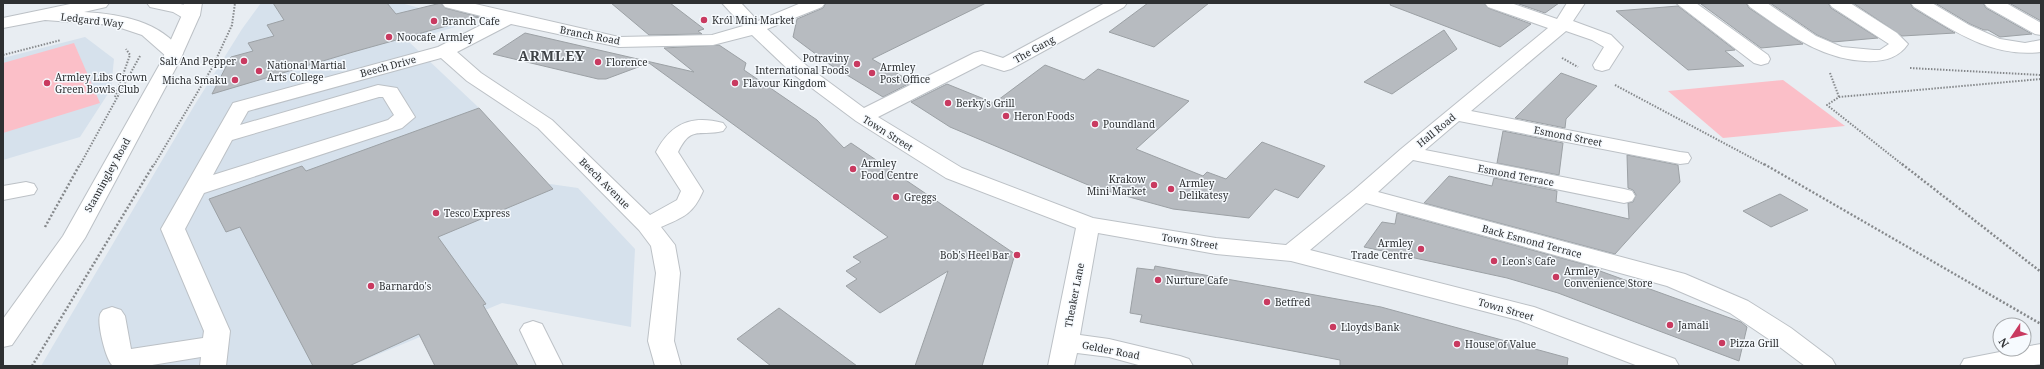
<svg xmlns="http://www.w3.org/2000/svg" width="2044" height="369" font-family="'Noto Serif',serif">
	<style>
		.built { fill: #d6e1ec }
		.green { fill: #fbbfc8 }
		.building { fill: #b7bbc0; stroke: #9ca1a5 }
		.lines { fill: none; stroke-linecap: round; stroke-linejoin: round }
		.minor-casing { stroke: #bcc1c6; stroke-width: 2 }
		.major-casing { stroke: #bcc1c6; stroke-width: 2 }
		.path-far1 { stroke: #85888b; stroke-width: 2; stroke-dasharray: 1.5 1.5; stroke-linecap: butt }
		.path { stroke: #85888b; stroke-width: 2.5; stroke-dasharray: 2 2; stroke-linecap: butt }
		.minor { fill: #fff; fill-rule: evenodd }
		.major { fill: #fff; fill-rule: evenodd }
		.poi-dot { fill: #c93a60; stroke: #f6fafe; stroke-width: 1.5 }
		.labels { text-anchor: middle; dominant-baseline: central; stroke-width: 3; stroke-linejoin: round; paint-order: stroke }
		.street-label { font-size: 10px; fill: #2e3032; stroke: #f6fafe }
		.poi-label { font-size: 10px; fill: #2e3032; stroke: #f6fafe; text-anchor: start }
		.district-label { font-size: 14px; font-weight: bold; letter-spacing: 1px; fill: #3f4347; stroke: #f6fafe }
	</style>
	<rect width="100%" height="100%" fill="#e8edf2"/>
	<g class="built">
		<polygon points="261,3 401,3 472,22 408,41 477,106 543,183 578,188 635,249 631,327 502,303 350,366 41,366 194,106 242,29"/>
		<polygon points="85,37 114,59 111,89 80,137 3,160 3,58"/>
	</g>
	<g class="green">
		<polygon points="74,43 100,103 3,133 3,63"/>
		<polygon points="1783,80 1845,126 1723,138 1668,91"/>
	</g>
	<g class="building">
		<polygon points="273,3 387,3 396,14 441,3 445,8 479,17 353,52 212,94 231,57 253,51 248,43 274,36 267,25 284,20"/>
		<polygon points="611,3 670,3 704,29 698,31 702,34 649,35"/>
		<polygon points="826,3 986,3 872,59 912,82 883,97 829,64 793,37 797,19 823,8"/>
		<polygon points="1148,3 1209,3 1154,47 1109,32"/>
		<polygon points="1391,3 1484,3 1488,8 1531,24 1500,47 1390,5"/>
		<polygon points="1516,3 1559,3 1545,13"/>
		<polygon points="1721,3 1746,3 1749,8 1803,44 1761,48 1701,4"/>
		<polygon points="1770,3 1828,3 1831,8 1878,38 1833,42 1817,35"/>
		<polygon points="1853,3 1910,3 1913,8 1955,33 1902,36"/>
		<polygon points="1935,3 1983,3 1986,8 2032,34 2000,37 1988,30 1984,30 1970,24"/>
		<polygon points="2009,3 2041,3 2041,21"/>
		<polygon points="1678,6 1735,50 1725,51 1744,66 1688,70 1616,11"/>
		<polygon points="1444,30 1457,49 1392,94 1364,82"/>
		<polygon points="525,33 694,72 664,48 719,45 746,63 744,70 817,120 844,148 851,143 1015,254 982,366 915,366 948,271 880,313 846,286 857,279 846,271 861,262 853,257 888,237 649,63 606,79 598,79 493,54"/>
		<polygon points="1045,65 1084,80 1098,69 1189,101 1136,149 1203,176 1207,172 1226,179 1262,142 1325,166 1298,198 1275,189 1249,218 1173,209 1093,187 950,127 911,102 947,84 994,103"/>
		<polygon points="1561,73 1597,86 1566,119 1565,128 1515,118"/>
		<polygon points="479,108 553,189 438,237 486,304 483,305 518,366 435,366 419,334 349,366 313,366 240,227 226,232 209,199 302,166 306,171"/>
		<polygon points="1503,131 1563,143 1559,175 1497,163"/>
		<polygon points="1627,155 1678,165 1680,182 1615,254 1424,203 1449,176 1492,186 1494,178 1557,191 1556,202 1629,219 1628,203 1633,202 1636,195 1633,190 1628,188"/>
		<polygon points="1780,194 1808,210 1771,227 1743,211"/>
		<polygon points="1397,213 1601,269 1600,271 1741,322 1747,327 1739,361 1558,293 1507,278 1364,247 1382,222 1395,224"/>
		<polygon points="1155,266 1381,307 1568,358 1567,366 1340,366 1340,360 1140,322 1142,315 1130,313 1137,268 1154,270"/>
		<polygon points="779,308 857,366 771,366 737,339"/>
	</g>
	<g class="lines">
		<defs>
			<g id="minor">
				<path d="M75,3H109L106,7L84,12C120,14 161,21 183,53L181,57L174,59L167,57L142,35L112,25L45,20L3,28V18Z"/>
				<path d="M147,3C165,3 189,0 200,15L197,19L191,20L185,19L173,12L150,7Z"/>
				<path d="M442,3H471L619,37L712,35L743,26L722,3H741L758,21L801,3H825L822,7L767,29L807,66L864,108L974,53L981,51L1003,58L1105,3H1127L1124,7L1011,69L1004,71L982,64L878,117L962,168L1093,218L1216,238L1286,245L1354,190L1401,149L1548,28L1488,7L1485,3H1511L1557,19L1567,3H1585L1573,21L1611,35L1623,47L1609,69L1602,71L1595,69L1593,65L1604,47L1592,40L1566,31L1471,111L1680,152L1688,153L1691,158L1688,163L1680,164L1459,121L1425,150L1624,189L1632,191L1635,196L1632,201L1624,203L1413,160L1378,192L1685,274L1748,301L1791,328L1832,359L1836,366H1805L1773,342L1730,313L1667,286L1366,203L1310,250L1534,307L1675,359L1679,366H1638L1518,320L1291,261L1216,254L1098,233L1080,335L1109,339L1180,356L1189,359L1193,366H1142L1109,357L1077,353L1074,366H1048L1076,228L946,178L856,121L793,74L752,35L713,45L619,47L511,24L457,52L481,73L552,120L650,215L677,200L681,191L656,152C671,123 692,115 723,123L726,127L723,131C701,137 691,124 678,152L703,191C693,214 684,217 661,227L675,245L680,273L674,341L681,366H655L648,341L656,273L651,246L639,230L538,128L467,81L441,58L248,111L240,125L378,85L397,88L415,117L402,128L204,193L185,229L230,331L226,366H200L201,357L146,366H113C106,361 97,324 100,315C100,313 102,312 103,310L112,307L121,310L125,316L131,349L203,338L204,331L161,229L233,103L438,47L493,19L445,7ZM379,97H383L394,115L388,120L213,175L232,140Z"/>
				<polygon points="1676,3 1696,3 1768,55 1770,59 1768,63 1761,65 1754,63"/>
				<path d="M1747,3H1767L1816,36L1842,47L1874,50H1880L1889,44L1832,7L1829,3H1850L1897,33L1908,44C1898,59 1882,62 1865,61C1819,59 1786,32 1750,7Z"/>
				<path d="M1911,3H1932L1969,25L2000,39L2025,43L2041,40V52C1992,58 1954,31 1914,7Z"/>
				<polygon points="1984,3 2006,3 2041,23 2041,35 2035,34 1987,7"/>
				<polygon points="26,182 34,184 37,189 34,194 3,200 3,186"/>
				<polygon points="533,321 542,324 563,366 537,366 520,330 524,324"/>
				<polygon points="2041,344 2041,364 2027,366 1960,366 1964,359 2015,349 2024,349 2024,347"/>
			</g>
			<polygon id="major" points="184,3 202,3 200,15 179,62 85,238 12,345 3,347 3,319 63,236 161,62 182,15"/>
		</defs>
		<use href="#minor" class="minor-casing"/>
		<use href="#major" class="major-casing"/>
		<g class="path-far1">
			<polyline points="3,55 61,40"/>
			<polyline points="1562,58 1578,67"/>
			<polyline points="1910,68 2041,75"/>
			<polyline points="1830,73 1839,97"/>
			<polyline points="1615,85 1765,165"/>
			<polyline points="115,97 130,55 126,49"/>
			<polyline points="80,165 140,56"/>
			<polyline points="154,165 212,68 232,25 235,3"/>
			<polyline points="1903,165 1827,105 1839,97 2041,79"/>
		</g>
		<g class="path">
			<polyline points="1764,164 2041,324"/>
			<polyline points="1902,164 2041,272"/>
			<polyline points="45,227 80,164"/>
			<polyline points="32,366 154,164"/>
		</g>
		<use href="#minor" class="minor"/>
		<use href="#major" class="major"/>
	</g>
	<g class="poi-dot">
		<circle cx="704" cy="20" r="4"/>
		<circle cx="434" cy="21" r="4"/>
		<circle cx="389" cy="37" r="4"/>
		<circle cx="244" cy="61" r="4"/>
		<circle cx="598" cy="62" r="4"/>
		<circle cx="857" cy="64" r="4"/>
		<circle cx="259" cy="71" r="4"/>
		<circle cx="872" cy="73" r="4"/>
		<circle cx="235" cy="80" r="4"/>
		<circle cx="47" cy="83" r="4"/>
		<circle cx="735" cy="83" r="4"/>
		<circle cx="948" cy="103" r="4"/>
		<circle cx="1006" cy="116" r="4"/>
		<circle cx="1095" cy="124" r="4"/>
		<circle cx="853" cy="169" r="4"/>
		<circle cx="1154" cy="185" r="4"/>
		<circle cx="1171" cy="189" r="4"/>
		<circle cx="896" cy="197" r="4"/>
		<circle cx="436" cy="213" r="4"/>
		<circle cx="1421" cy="249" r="4"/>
		<circle cx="1017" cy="255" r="4"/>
		<circle cx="1494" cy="261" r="4"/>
		<circle cx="1556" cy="277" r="4"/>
		<circle cx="1158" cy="280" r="4"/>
		<circle cx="371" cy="286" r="4"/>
		<circle cx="1267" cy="302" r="4"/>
		<circle cx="1670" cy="325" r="4"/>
		<circle cx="1333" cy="327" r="4"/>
		<circle cx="1722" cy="343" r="4"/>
		<circle cx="1457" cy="344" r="4"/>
	</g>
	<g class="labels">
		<g class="street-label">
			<text transform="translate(92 20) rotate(7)">Ledgard Way</text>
			<text transform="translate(590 35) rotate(11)">Branch Road</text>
			<text transform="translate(1034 49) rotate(-29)">The Gang</text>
			<text transform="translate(388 66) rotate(-15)">Beech Drive</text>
			<text transform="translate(1436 130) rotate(-39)">Hall Road</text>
			<text transform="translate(888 133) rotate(32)">Town Street</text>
			<text transform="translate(1568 136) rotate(11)">Esmond Street</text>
			<text transform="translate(107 175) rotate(-61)">Stanningley Road</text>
			<text transform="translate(1516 175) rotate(11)">Esmond Terrace</text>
			<text transform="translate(605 183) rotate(45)">Beech Avenue</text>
			<text transform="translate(1190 241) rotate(9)">Town Street</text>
			<text transform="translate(1532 241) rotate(15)">Back Esmond Terrace</text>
			<text transform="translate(1074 295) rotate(-79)">Theaker Lane</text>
			<text transform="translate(1506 309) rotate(16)">Town Street</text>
			<text transform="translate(1111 350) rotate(11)">Gelder Road</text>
		</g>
		<g class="poi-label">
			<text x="712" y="20">Król Mini Market</text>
			<text x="442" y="21">Branch Cafe</text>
			<text x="397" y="37">Noocafe Armley</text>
			<text x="849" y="58" text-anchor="end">Potraviny<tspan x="849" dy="12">International Foods</tspan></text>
			<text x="236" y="61" text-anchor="end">Salt And Pepper</text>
			<text x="606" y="62">Florence</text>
			<text x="267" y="65">National Martial<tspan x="267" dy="12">Arts College</tspan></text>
			<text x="880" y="67">Armley<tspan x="880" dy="12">Post Office</tspan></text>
			<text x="55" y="77">Armley Libs Crown<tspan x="55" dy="12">Green Bowls Club</tspan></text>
			<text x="227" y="80" text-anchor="end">Micha Smaku</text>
			<text x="743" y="83">Flavour Kingdom</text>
			<text x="956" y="103">Berky's Grill</text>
			<text x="1014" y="116">Heron Foods</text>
			<text x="1103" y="124">Poundland</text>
			<text x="861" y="163">Armley<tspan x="861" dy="12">Food Centre</tspan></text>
			<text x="1146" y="179" text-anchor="end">Krakow<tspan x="1146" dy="12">Mini Market</tspan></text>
			<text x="1179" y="183">Armley<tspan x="1179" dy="12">Delikatesy</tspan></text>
			<text x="904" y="197">Greggs</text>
			<text x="444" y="213">Tesco Express</text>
			<text x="1413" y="243" text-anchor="end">Armley<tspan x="1413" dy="12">Trade Centre</tspan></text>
			<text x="1009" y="255" text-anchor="end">Bob's Heel Bar</text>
			<text x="1502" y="261">Leon's Cafe</text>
			<text x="1564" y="271">Armley<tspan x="1564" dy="12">Convenience Store</tspan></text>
			<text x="1166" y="280">Nurture Cafe</text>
			<text x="379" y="286">Barnardo's</text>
			<text x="1275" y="302">Betfred</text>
			<text x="1678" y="325">Jamali</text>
			<text x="1341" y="327">Lloyds Bank</text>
			<text x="1730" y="343">Pizza Grill</text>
			<text x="1465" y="344">House of Value</text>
		</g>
		<g class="district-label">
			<text x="552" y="55">ARMLEY</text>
		</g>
	</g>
	<rect width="2044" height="369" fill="none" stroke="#2e3032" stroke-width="8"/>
	<g transform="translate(2012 337) rotate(235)"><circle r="19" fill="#f6fafe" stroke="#a6a9ac"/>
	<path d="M0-3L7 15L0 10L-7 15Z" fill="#c93a60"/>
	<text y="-6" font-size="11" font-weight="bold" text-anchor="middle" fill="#2e3032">N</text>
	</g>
</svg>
